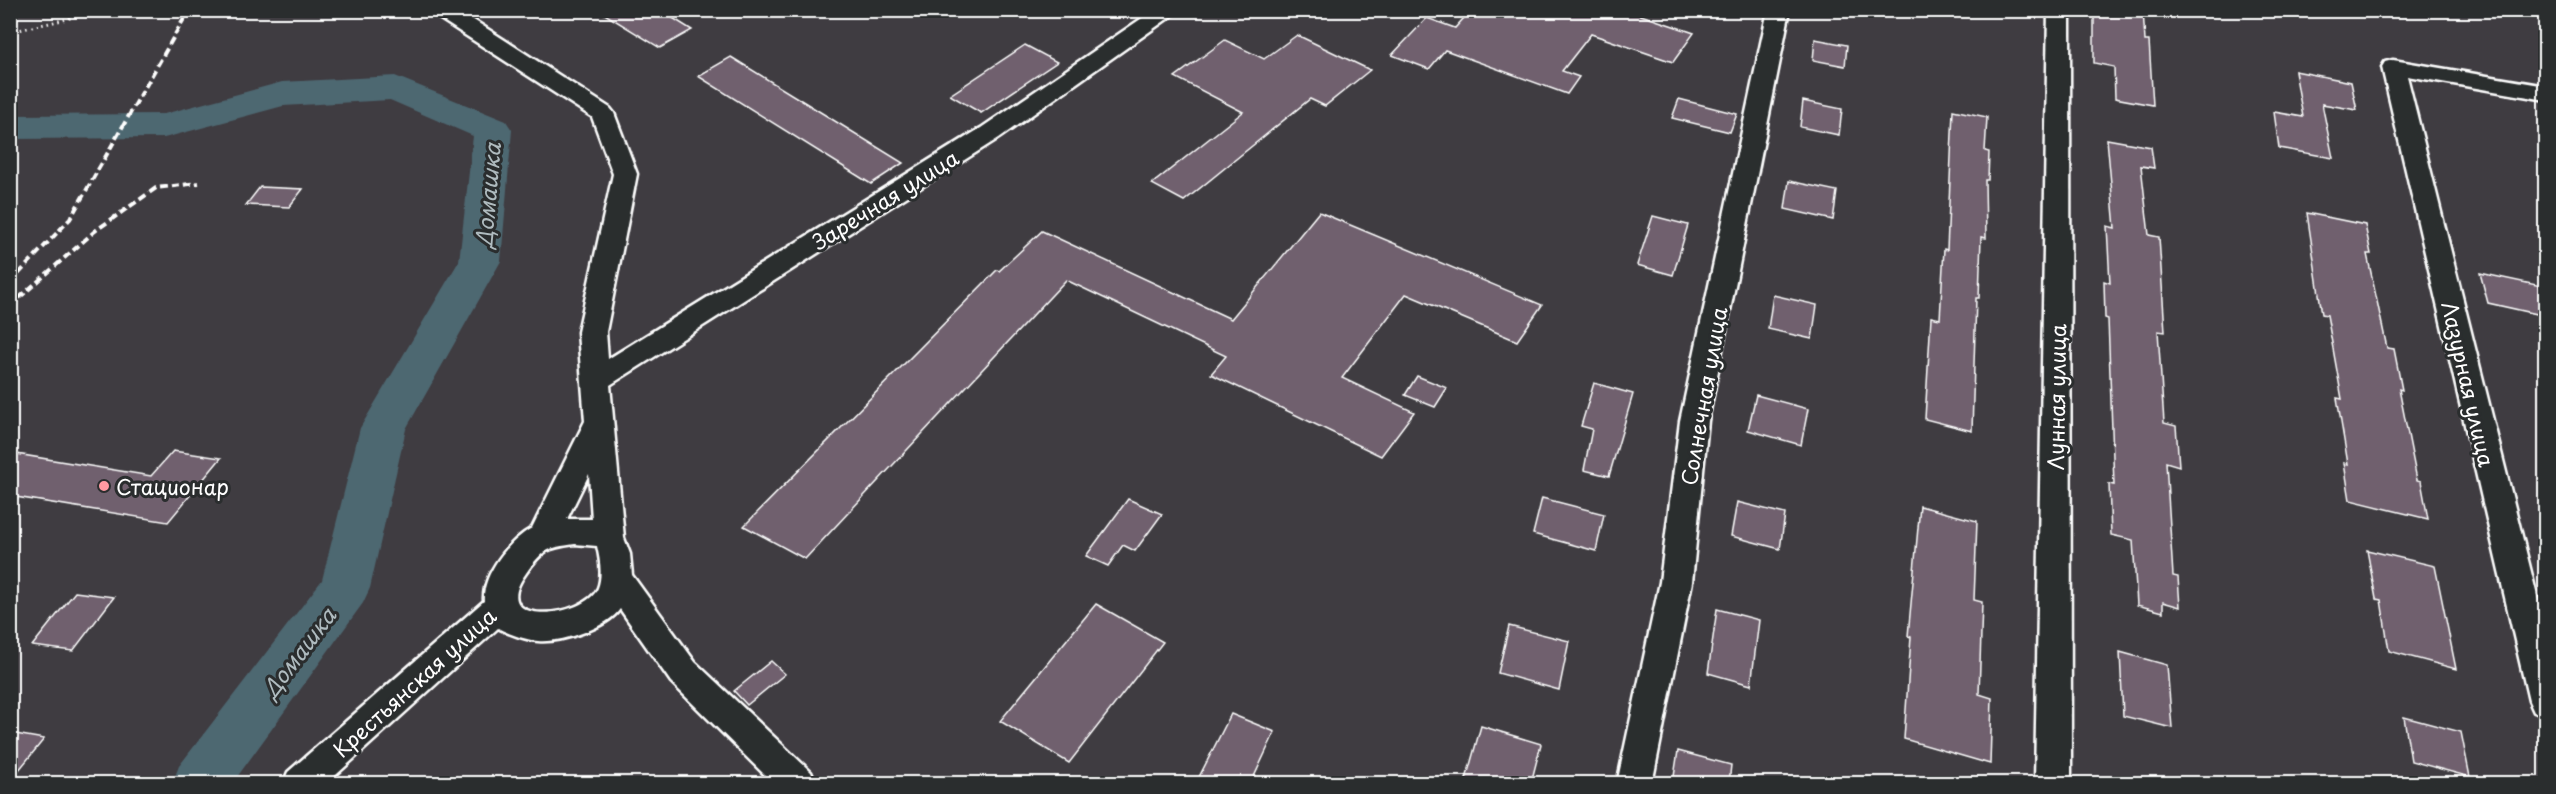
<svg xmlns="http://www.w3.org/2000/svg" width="2556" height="794" font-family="'Playpen Sans',sans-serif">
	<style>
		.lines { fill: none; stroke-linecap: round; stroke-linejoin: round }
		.river { fill: #4d6771; fill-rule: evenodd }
		.building { fill: #6f606e; stroke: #fff; stroke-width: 1.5 }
		.street-casing { stroke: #fff; stroke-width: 5 }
		.path { stroke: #fff; stroke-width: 3; stroke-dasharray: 1.5 4; stroke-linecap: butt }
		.street { fill: #2a2d2e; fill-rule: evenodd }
		.rail { stroke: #fff; stroke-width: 4; stroke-dasharray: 8 4; stroke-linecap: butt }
		.poi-dot { fill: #ff9aa2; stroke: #2a2d2e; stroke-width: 2 }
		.labels { text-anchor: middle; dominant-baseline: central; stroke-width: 6; stroke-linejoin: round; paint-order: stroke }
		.street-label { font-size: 21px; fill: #fff; stroke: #2a2d2e }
		.poi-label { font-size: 21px; fill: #fff; stroke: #2a2d2e; text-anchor: start }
		.water-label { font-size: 22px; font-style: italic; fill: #afbbbf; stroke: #2a2d2e }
	</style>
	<rect width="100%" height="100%" fill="#3f3c41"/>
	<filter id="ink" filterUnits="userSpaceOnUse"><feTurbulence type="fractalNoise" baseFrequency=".0167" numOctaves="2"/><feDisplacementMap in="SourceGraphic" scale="12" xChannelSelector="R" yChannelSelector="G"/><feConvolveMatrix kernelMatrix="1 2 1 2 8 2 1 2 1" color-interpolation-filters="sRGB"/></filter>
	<g filter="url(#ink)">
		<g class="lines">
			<polygon class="river" points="395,76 506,121 512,130 501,261 406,429 370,588 363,603 232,784 172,784 179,766 322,580 360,428 459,261 473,136 390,100 283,106 164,138 10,139 10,115 164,114 282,82"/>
		</g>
		<g class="building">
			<polygon points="598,10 660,10 692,30 660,48"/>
			<polygon points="1471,10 1626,10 1694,33 1673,62 1591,34 1562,71 1579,77 1567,94 1445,50 1429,69 1392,55 1427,18 1455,28"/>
			<polygon points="2094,10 2143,10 2145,41 2149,41 2153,105 2115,98 2114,67 2094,63"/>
			<polygon points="1297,35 1370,70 1325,106 1310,99 1184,201 1152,184 1243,112 1175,77 1225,40 1264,59"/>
			<polygon points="1815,39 1847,45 1845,66 1813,60"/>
			<polygon points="1025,45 1057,62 981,113 950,95"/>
			<polygon points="731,57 804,102 903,163 871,184 698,76"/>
			<polygon points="2295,71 2351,82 2357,110 2322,104 2333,158 2279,148 2274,112 2303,117"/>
			<polygon points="1679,99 1737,114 1730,132 1672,118"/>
			<polygon points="1803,101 1842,109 1839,135 1800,127"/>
			<polygon points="1953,110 1987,117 1985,151 1989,152 1988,180 1985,180 1986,238 1981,237 1979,298 1976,298 1972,431 1925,419 1931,317 1940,319 1944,249 1947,250"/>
			<polygon points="2107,139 2151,147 2154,168 2141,166 2149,235 2159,237 2165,332 2158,331 2164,423 2176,426 2179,466 2166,462 2173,576 2178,577 2180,607 2163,602 2163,612 2137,605 2133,540 2111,535 2109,484 2114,485 2108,319 2105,318 2104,281 2110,283 2107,226 2115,228"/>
			<polygon points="1789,181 1837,191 1833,220 1785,209"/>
			<polygon points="260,187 303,189 289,207 246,205"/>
			<polygon points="1319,212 1542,305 1517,341 1406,294 1342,378 1414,412 1381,456 1211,374 1226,356 1066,280 805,559 744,526 997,270 999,271 1042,231 1231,319"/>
			<polygon points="2307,213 2365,225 2371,254 2367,254 2387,348 2394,349 2402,390 2399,389 2417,480 2421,481 2428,519 2350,500 2344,463 2348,464 2337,398 2342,399 2327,315 2322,314"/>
			<polygon points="1653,216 1688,225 1673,275 1637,265"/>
			<polygon points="2480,273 2546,287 2546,316 2488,303"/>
			<polygon points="1773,295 1817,305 1812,339 1768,329"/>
			<polygon points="1417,376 1447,388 1435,407 1405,395"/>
			<polygon points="1594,383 1633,394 1609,476 1584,470 1592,429 1581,426"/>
			<polygon points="1756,395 1808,409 1801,445 1748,430"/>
			<polygon points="173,451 221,458 168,522 10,496 10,453 151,476"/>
			<polygon points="1542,498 1604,514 1596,551 1533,534"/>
			<polygon points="1128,499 1162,514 1135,551 1123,545 1108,566 1086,556"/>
			<polygon points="1737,502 1785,514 1780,549 1731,536"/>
			<polygon points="1920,506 1977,521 1974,600 1982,602 1979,694 1992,698 1990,764 1904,739 1911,637 1908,636"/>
			<polygon points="2367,550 2435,566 2456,669 2389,651 2381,600 2376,599"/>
			<polygon points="75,592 114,597 73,651 32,646"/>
			<polygon points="1096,604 1163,642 1069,763 1000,721"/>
			<polygon points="1717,609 1759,620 1751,685 1708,673"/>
			<polygon points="1509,626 1569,641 1559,690 1498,673"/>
			<polygon points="2120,652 2167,665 2172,728 2123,716"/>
			<polygon points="771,661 785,674 747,705 734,691"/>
			<polygon points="1231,714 1275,732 1251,783 1196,783"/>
			<polygon points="2404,717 2461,732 2470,777 2411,761"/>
			<polygon points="1481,726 1541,744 1531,783 1465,783"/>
			<polygon points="10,733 44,739 10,781"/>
			<polygon points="1678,751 1731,765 1729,783 1673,783"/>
		</g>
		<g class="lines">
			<defs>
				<g id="street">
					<path d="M431,10H458L610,108L614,113L637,174L606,332L608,359L981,128L1154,10H1180L999,138L610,385L624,538L630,554L632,575L695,662L811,772L816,784H774L671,682L620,609C607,628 561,643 538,641C526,640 509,634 498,628L326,784H283L288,772L484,601C482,574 510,540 532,528L585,421L578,332L613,174L592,117L434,15ZM589,474L592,519H567ZM575,544L597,546C600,559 603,575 598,588C586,618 485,629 526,573C543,549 547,548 575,544Z"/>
					<polygon points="1768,10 1790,10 1708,421 1692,582 1652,784 1617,784 1660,582 1680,421"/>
					<polygon points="2048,10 2070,10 2071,784 2035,784"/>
					<polygon points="2393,60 2546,86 2546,100 2407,76 2546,632 2546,716 2534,712 2529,701 2382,67 2385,62"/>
				</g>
			</defs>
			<use href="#street" class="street-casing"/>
			<polyline class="path" points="10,32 67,19 93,10"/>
			<use href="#street" class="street"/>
			<g class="rail">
				<polyline points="10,283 70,219 189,10"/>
				<polyline points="10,306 95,231 156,188 199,183"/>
			</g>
		</g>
	</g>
	<circle class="poi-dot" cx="104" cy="486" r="6"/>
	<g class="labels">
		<g class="street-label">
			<text transform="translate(885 199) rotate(-32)">Заречная улица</text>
			<text transform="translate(2469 384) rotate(77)">Лазурная улица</text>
			<text transform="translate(1703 396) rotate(-80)">Солнечная улица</text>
			<text transform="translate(2056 397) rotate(-89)">Лунная улица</text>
			<text transform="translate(414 682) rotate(-42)">Крестьянская улица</text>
		</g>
		<g class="poi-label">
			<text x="116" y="486">Стационар</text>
		</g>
		<g class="water-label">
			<text transform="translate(487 195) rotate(-85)">Домашка</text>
			<text transform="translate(298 652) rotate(-53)">Домашка</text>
		</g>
	</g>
	<rect width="2556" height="794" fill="none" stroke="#2a2d2e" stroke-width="36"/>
	<rect x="18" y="18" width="2520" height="758" fill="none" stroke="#fff" stroke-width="2" filter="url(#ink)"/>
</svg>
